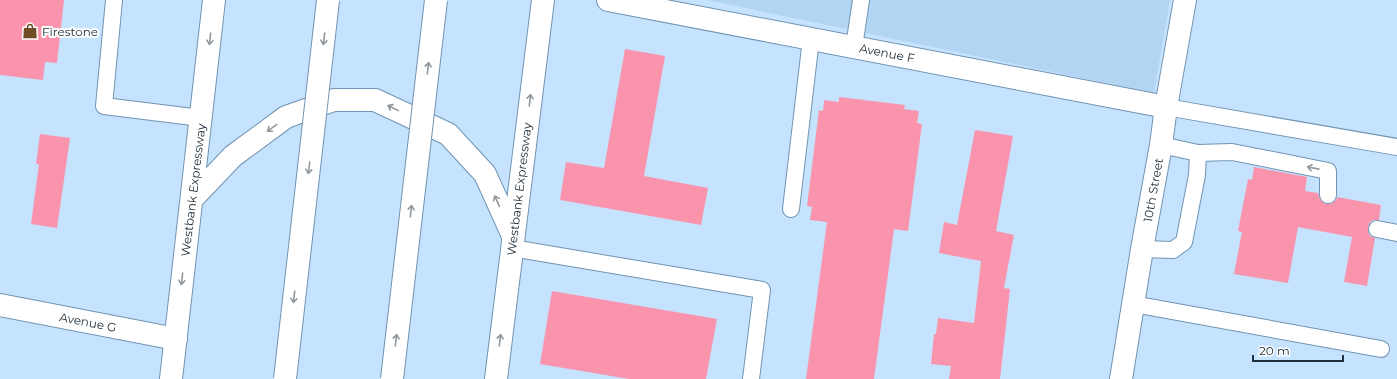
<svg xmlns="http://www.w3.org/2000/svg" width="1397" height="379" font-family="Montserrat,sans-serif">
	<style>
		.built { fill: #b2d5f3 }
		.building { fill: #fa94ac }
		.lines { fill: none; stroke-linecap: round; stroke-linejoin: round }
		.service-casing { stroke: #7094b3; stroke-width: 18 }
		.minor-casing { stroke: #7094b3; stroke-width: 24 }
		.secondary-casing { stroke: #7094b3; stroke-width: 24 }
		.service { stroke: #fff; stroke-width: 16 }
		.minor { stroke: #fff; stroke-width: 22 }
		.secondary { stroke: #fff; stroke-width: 22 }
		.motorway-bridge-casing { stroke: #7094b3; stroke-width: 24; stroke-linecap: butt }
		.motorway-bridge { stroke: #fff; stroke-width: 22 }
		.oneway { stroke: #90989e }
		.labels { text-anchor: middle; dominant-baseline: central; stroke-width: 4; stroke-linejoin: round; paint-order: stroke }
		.poi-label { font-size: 12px; fill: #21303c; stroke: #fff; text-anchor: start }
		.street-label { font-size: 12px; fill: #21303c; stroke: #fff }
	</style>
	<rect width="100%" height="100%" fill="#c5e3fe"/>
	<polygon class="built" points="707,0 1170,0 1154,93"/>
	<g class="building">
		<polygon points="0,0 64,0 57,63 45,62 43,80 0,75"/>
		<polygon points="625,49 665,56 644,176 708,188 701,225 560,200 566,162 604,168"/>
		<polygon points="839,97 905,105 904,109 919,111 917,123 922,124 908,231 894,229 874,379 806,379 827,222 810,220 812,207 807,206 819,110 823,111 824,100 839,102"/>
		<polygon points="975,130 1013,136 996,231 1014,235 1004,288 1010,289 1000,379 949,379 951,366 931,364 934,334 936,334 938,318 974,323 981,261 939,253 944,222 957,225"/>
		<polygon points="40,134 70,138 57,228 31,224 39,164 36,164"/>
		<polygon points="1254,167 1307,177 1305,191 1318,193 1320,199 1324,203 1328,204 1332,203 1336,200 1337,197 1381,205 1379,220 1374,220 1370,222 1368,228 1368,232 1370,236 1375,238 1367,286 1344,282 1352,237 1298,227 1288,283 1234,274 1242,232 1238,231 1248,179 1252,180"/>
		<polygon points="552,291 717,319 706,379 629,379 540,364"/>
	</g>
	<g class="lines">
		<defs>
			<g id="service">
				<polyline points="114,0 104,106 201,118"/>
				<polyline points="854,47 861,0"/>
				<polyline points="1166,107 1397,147"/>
				<polyline points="1198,153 1232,152 1328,171 1328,195"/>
				<polyline points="791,209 811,39"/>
				<polyline points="1377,229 1397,233"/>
				<polyline points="512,248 762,290 751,379"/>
				<polyline points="1142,249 1173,250 1184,242 1197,175 1198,153 1161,145"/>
				<polyline points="1133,304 1381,349"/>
			</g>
			<g id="minor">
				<polyline points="608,0 1166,107"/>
				<polyline points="0,305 176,339"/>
				<polyline points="1121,379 1142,249 1161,145 1166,107 1185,0"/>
			</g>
			<g id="secondary">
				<polyline points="192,199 233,156 286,117 334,100 375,100 448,134 485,174 513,236"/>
				<polyline points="171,379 214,0"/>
				<polyline points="496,379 543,0"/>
			</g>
		</defs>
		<use href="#service" class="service-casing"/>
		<use href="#minor" class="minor-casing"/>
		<use href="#secondary" class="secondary-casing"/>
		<use href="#service" class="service"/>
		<use href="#minor" class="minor"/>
		<use href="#secondary" class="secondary"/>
		<defs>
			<g id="motorway-bridge">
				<polyline points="285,379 328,0"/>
				<polyline points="392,379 436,0"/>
			</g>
		</defs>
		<use href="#motorway-bridge" class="motorway-bridge-casing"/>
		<use href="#motorway-bridge" class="motorway-bridge"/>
	</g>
	<defs><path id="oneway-shaft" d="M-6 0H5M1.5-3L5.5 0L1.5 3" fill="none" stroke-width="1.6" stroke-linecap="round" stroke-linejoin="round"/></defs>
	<g class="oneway">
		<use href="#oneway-shaft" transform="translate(210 39) rotate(96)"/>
		<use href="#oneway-shaft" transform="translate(324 39) rotate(97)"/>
		<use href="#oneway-shaft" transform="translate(428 68) rotate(-83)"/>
		<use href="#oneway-shaft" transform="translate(530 100) rotate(-83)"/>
		<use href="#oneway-shaft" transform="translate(393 108) rotate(-154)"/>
		<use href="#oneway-shaft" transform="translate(272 128) rotate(144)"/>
		<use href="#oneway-shaft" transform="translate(309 168) rotate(97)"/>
		<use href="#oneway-shaft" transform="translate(1313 168) rotate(-169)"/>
		<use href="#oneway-shaft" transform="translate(497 201) rotate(-114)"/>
		<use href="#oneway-shaft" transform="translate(411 211) rotate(-83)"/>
		<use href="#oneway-shaft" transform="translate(182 279) rotate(96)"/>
		<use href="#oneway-shaft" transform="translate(294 297) rotate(97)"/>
		<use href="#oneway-shaft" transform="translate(396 340) rotate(-83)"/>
		<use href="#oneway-shaft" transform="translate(500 340) rotate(-83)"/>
	</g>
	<defs>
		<symbol id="shop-bare" viewBox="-9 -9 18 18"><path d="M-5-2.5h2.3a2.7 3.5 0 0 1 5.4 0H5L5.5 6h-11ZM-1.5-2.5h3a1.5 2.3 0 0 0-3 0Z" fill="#714d27" stroke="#fff" stroke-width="2.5" paint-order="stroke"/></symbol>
	</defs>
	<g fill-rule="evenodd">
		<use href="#shop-bare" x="19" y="20" width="22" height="22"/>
	</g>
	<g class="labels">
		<g class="poi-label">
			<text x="42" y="31">Firestone</text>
		</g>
		<g class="street-label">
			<text transform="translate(887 53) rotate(11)">Avenue F</text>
			<text transform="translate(519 189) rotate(-83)">Westbank Expressway</text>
			<text transform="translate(193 190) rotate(-83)">Westbank Expressway</text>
			<text transform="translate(1153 190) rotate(-80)">10th Street</text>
			<text transform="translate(88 322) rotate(11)">Avenue G</text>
		</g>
	</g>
	<path d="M1253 355v6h90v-6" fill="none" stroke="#21303c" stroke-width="2"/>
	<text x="1259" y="355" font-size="12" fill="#21303c" stroke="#ffffff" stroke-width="3" paint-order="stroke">20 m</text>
</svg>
